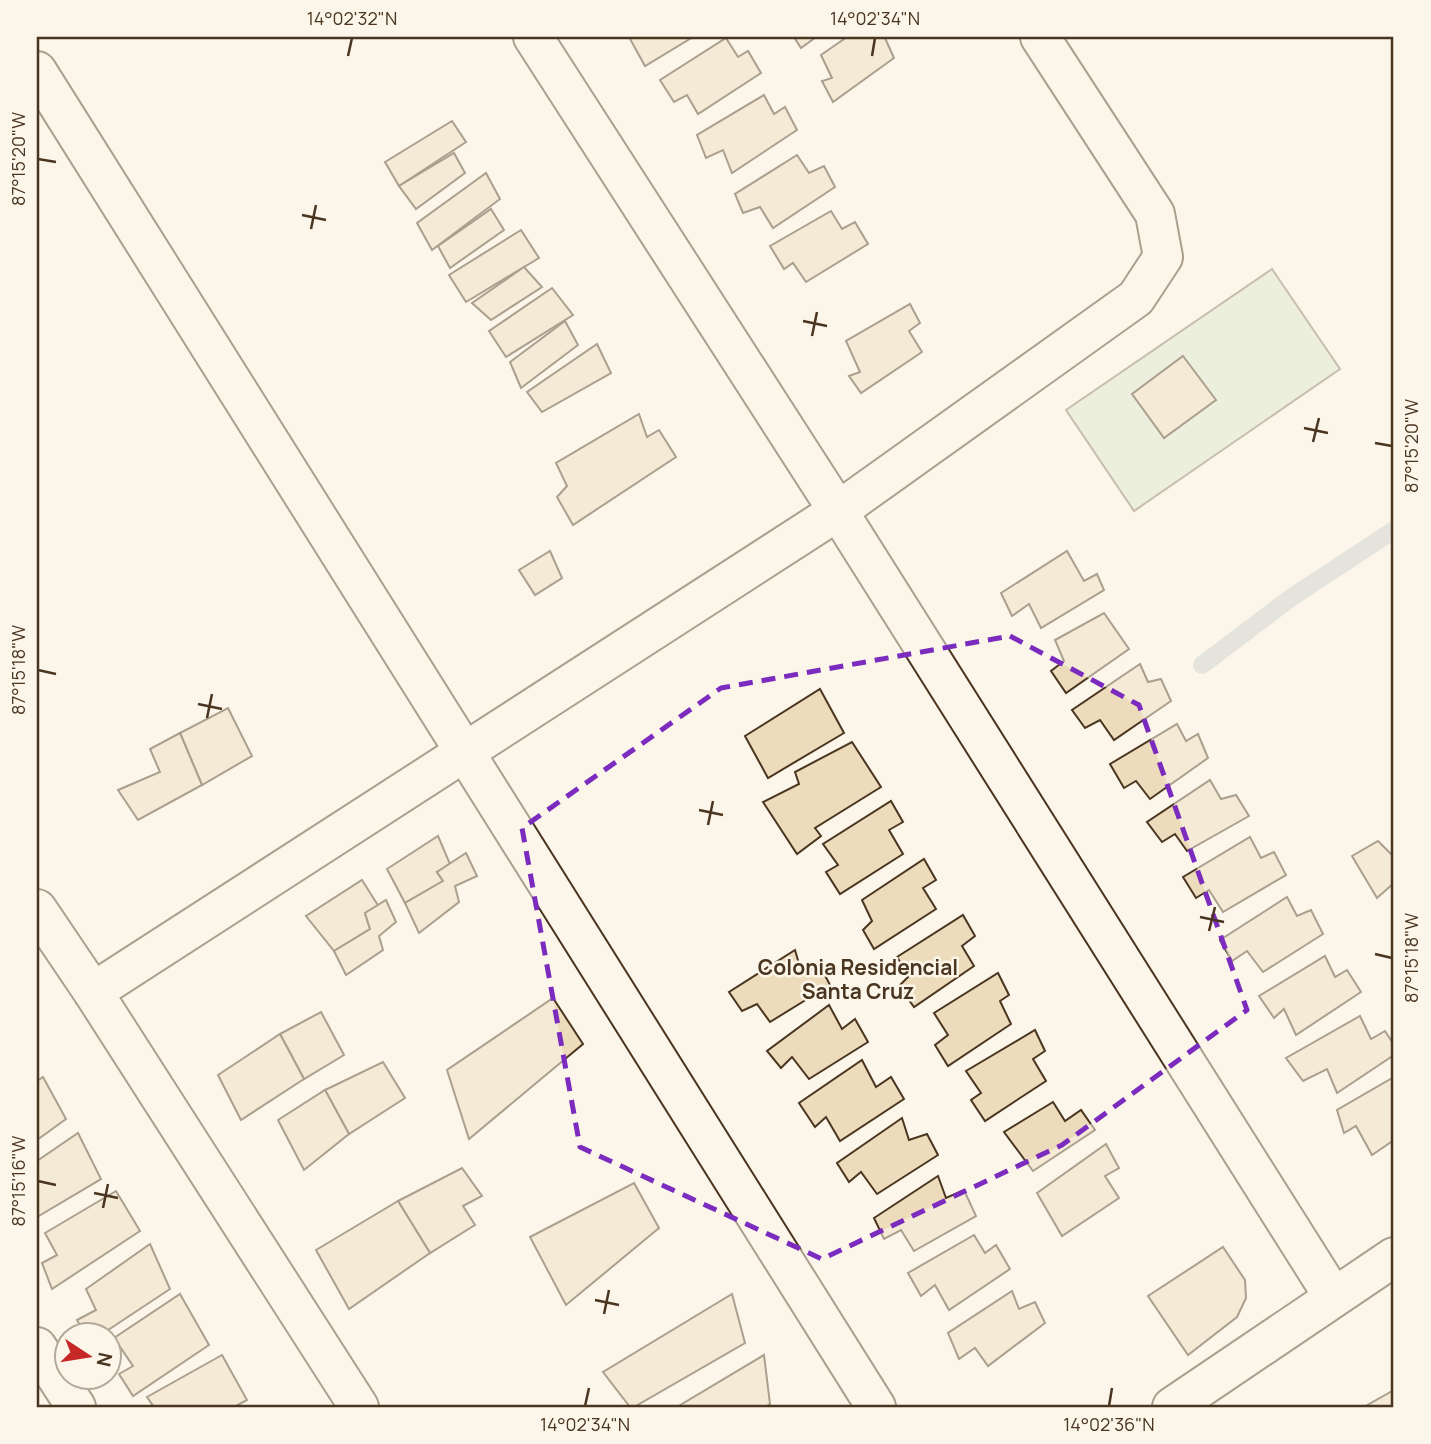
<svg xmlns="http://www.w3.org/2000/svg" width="1431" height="1444" font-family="Manrope,sans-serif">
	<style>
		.green { fill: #dce7d0; stroke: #887966; stroke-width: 2 }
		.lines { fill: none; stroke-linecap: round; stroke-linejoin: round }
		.stream { stroke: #c9cecd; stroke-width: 18 }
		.building { fill: #ecdcbc; stroke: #4a3520; stroke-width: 2 }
		.street-casing { stroke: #4a3520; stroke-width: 42 }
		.street { stroke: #fbf6e9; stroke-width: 38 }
		.marked { fill: none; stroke: #7b2cbf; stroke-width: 5; stroke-dasharray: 14 9; stroke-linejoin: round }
		.ticks { fill: none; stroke: #4a3520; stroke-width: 2.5 }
		.labels { text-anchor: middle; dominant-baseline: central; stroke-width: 5; stroke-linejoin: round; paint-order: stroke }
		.neighbourhood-label { font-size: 21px; font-weight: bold; fill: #4a3520; stroke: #fbf6e9 }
		.neatline { fill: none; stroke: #4a3520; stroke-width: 2.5 }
		.ticks-label { font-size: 18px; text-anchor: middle; fill: #4a3520 }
	</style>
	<rect width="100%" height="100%" fill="#fbf6e9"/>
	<polygon class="green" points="1272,269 1340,369 1134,511 1066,410"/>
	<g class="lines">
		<polyline class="stream" points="1202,665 1292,597 1394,530"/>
	</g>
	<g class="building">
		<polygon points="629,37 693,37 645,66"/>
		<polygon points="794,37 816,37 801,48"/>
		<polygon points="847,37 888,37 885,38 894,58 833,102 822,81 832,78 821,55"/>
		<polygon points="726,38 738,57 748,51 761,73 698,114 687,95 674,102 660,80"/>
		<polygon points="764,95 774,114 785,107 797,130 732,173 723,150 706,158 697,135"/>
		<polygon points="452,121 466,142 399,186 385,162"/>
		<polygon points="454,153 465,173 416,209 399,186"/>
		<polygon points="797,155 809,173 824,166 835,187 773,228 760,207 743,213 735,194"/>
		<polygon points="486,173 500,199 432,250 417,223"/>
		<polygon points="491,209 504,230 450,268 438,246"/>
		<polygon points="831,211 842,229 855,222 868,244 806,282 793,263 784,269 770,246"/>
		<polygon points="521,230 539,258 466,302 449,275"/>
		<polygon points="524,267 542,287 491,320 472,303"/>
		<polygon points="552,288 573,315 506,357 489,331"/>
		<polygon points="910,304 920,323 909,331 922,352 861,393 849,376 860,372 846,341"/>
		<polygon points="565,321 578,345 521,388 510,362"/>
		<polygon points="597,344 611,373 542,412 527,392"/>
		<polygon points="1183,356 1216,400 1164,438 1132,394"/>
		<polygon points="639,414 647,437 659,430 676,457 573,525 557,497 567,486 556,463"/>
		<polygon points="550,551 562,578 535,595 519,570"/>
		<polygon points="1067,551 1084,581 1097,574 1104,590 1041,628 1029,604 1012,616 1001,593"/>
		<polygon points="1104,613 1129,649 1066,693 1051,671 1064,661 1055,640"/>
		<polygon points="1140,664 1148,682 1161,679 1171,701 1114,740 1100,720 1085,728 1072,710"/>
		<polygon points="820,689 844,733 768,778 745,736"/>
		<polygon points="228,708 252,756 202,785 180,733"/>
		<polygon points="1177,724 1186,741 1198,734 1208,758 1150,799 1136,781 1124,788 1110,764"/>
		<polygon points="180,733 202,785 138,820 118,790 160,772 150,749"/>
		<polygon points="852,742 881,787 815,828 821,836 797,854 763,802 799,784 795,772"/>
		<polygon points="1210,780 1221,799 1236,795 1249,816 1187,851 1175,834 1162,842 1147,822"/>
		<polygon points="891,801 903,822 889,830 903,854 840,894 826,872 838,865 823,844"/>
		<polygon points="438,836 450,864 437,872 443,881 405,903 387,869"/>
		<polygon points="1250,837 1261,858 1274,852 1286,875 1223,912 1209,890 1196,898 1183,877"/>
		<polygon points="1378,841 1394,857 1394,883 1377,898 1352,856"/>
		<polygon points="466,853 477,876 455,886 459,902 419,933 405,903 443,881 437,872"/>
		<polygon points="924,859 936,880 923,888 936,909 874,949 863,930 872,921 862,900"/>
		<polygon points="362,880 379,907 365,913 370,929 334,951 306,916"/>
		<polygon points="1287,897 1297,916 1311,910 1323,934 1263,972 1247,951 1232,961 1220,940"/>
		<polygon points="386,900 396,922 379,936 383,950 346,975 334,951 370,929 365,913"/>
		<polygon points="963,915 975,936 962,946 974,966 914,1007 899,986 909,976 897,957"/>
		<polygon points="795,950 802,974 819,964 830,985 770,1022 757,1004 742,1011 729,992"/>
		<polygon points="1325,956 1335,977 1347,970 1361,992 1296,1035 1284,1009 1274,1018 1259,996"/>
		<polygon points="998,973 1009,995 1000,1001 1011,1024 948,1066 935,1045 948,1035 934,1013"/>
		<polygon points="553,998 583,1044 469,1139 447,1070"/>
		<polygon points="829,1005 842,1029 855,1019 868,1042 809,1079 792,1057 781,1068 767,1051"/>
		<polygon points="321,1012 344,1055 304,1079 280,1034"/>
		<polygon points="1360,1016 1371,1039 1385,1031 1394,1045 1394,1055 1337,1093 1327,1069 1303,1081 1286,1058"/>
		<polygon points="1035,1030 1045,1051 1033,1059 1046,1081 985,1121 971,1100 981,1093 966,1071"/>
		<polygon points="280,1034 304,1079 241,1120 218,1075"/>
		<polygon points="862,1060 876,1087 891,1077 904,1099 840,1141 826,1117 815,1127 799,1103"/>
		<polygon points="383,1062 405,1098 349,1134 325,1090"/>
		<polygon points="43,1077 66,1119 37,1140 37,1081"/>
		<polygon points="1394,1077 1394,1140 1372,1155 1356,1126 1344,1133 1337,1110"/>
		<polygon points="325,1090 349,1134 304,1170 278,1120"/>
		<polygon points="1053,1102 1065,1121 1081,1110 1095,1130 1033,1171 1004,1132"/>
		<polygon points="902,1118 909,1140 927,1134 938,1155 877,1194 861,1172 849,1182 837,1163"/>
		<polygon points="78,1133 101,1179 37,1217 37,1161"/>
		<polygon points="1106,1144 1119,1168 1105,1176 1119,1198 1062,1236 1037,1193"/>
		<polygon points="462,1168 482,1196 463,1206 475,1225 430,1253 398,1201"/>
		<polygon points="938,1176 946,1198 964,1190 976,1216 914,1251 901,1230 884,1239 874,1218"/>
		<polygon points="634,1183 659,1228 566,1305 530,1237"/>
		<polygon points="116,1191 140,1231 52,1289 42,1263 57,1255 45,1233"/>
		<polygon points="398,1201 430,1253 349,1309 316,1250"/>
		<polygon points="974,1235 985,1253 996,1245 1010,1269 949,1310 935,1285 921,1296 908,1273"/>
		<polygon points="150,1244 170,1289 99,1336 86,1336 77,1320 96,1310 86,1289"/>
		<polygon points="1223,1247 1245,1280 1246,1298 1237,1317 1188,1355 1148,1296"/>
		<polygon points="1012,1291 1019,1309 1035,1302 1045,1323 988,1366 975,1348 959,1359 948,1333"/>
		<polygon points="180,1294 209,1345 133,1396 119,1374 133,1366 114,1338"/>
		<polygon points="732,1294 745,1343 634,1407 630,1407 603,1372"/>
		<polygon points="222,1355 247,1400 234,1407 154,1407 147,1397"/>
		<polygon points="764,1355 770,1404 765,1407 677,1407"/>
		<polygon points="1394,1390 1394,1407 1364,1407"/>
	</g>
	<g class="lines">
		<defs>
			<g id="street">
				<polyline points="533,37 838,511 1333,1296"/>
				<polyline points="37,71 876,1407"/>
				<polyline points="37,909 93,992 359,1407"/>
				<polyline points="93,992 838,511 1136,298 1163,257 1155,214 1040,37"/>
				<polyline points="37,1347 76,1407"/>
				<polyline points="1172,1407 1394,1257"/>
			</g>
		</defs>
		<use href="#street" class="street-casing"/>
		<use href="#street" class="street"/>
	</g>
	<path d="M0 0H1431V1444H0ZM1010,636L1139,705L1247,1010L1062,1145L822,1259L580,1147L522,828L721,688Z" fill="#fbf6e9" fill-opacity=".55" fill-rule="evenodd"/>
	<path class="marked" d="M1010,636L1139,705L1247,1010L1062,1145L822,1259L580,1147L522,828L721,688Z"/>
	<path class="ticks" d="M348,56L352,38M872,56L875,38M38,159L56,162M302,215L326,220M311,229L316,205M803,321L827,326M812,336L817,312M1304,428L1328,433M1313,442L1319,418M1375,443L1392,446M38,670L56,674M198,704L222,709M207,718L212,694M699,810L723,815M708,825L713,801M1200,917L1224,922M1209,931L1215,907M1375,954L1392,958M38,1181L56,1185M94,1193L118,1198M103,1208L108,1184M595,1300L619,1305M604,1314L609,1290M585,1406L589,1388M1109,1406L1112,1388"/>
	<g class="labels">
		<g class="neighbourhood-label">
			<text x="858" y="967">Colonia Residencial<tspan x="858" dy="24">Santa Cruz</tspan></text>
		</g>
	</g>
	<rect width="1431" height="1444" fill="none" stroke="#fbf6e9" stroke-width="77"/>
	<g transform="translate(88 1356) rotate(102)"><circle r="33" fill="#fbf6e9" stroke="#b4a999" stroke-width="2"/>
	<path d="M0-5L12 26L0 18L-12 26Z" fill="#c62828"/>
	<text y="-10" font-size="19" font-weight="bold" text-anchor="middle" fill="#4a3520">N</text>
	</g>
	<rect x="38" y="38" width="1354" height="1368" class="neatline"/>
	<g class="ticks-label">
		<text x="352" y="25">14°02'32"N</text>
		<text x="875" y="25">14°02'34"N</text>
		<text transform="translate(19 159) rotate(-90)" y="6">87°15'20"W</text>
		<text transform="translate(1412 446) rotate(-90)" y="6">87°15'20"W</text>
		<text transform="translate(19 670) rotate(-90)" y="6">87°15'18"W</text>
		<text transform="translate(1412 958) rotate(-90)" y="6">87°15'18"W</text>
		<text transform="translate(19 1181) rotate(-90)" y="6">87°15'16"W</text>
		<text x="585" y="1431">14°02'34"N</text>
		<text x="1109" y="1431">14°02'36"N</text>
	</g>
</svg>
